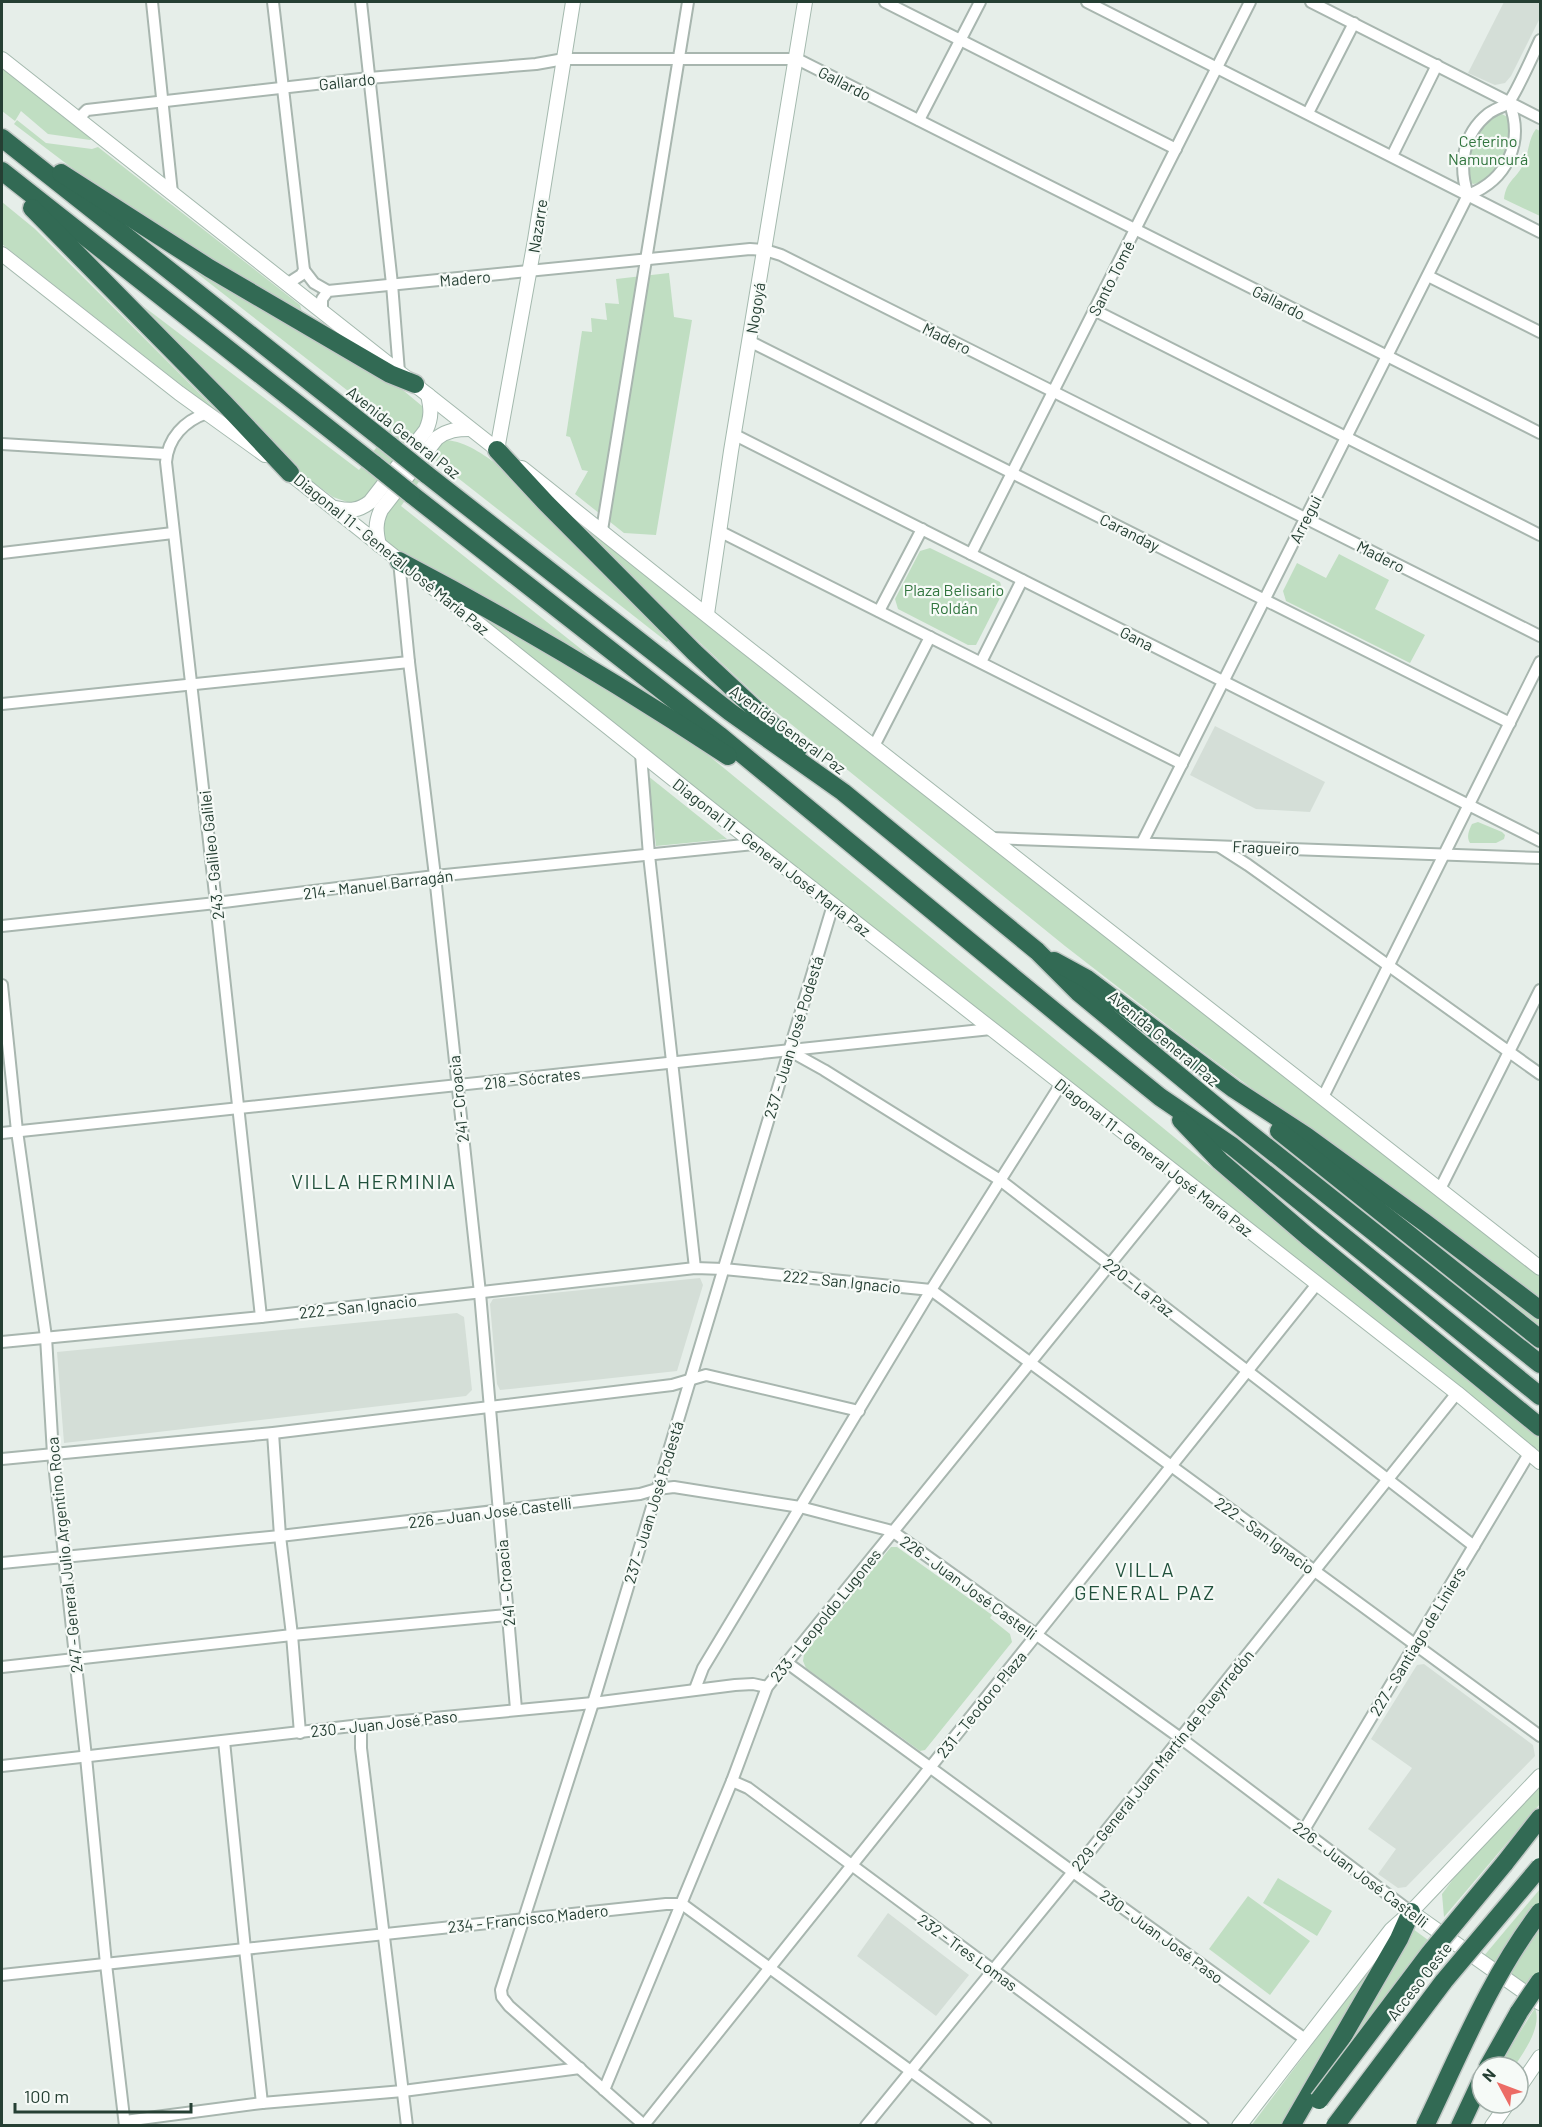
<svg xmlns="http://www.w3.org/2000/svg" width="1542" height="2127" font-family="Barlow,sans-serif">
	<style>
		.built { fill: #d4ded7 }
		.green { fill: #c0dec2 }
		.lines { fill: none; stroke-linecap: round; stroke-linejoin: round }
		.street-casing { stroke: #a8b6af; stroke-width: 14 }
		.secondary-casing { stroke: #a4b9ae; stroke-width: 16 }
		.highway-casing { stroke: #c2c9c6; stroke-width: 21 }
		.street { stroke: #fff; stroke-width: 10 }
		.secondary { stroke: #fff; stroke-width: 14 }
		.highway { stroke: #326a54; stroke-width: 18 }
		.highway-bridge-casing { stroke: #c2c9c6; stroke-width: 21; stroke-linecap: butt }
		.highway-bridge { stroke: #326a54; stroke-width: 18 }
		.labels { text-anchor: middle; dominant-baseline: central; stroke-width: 4.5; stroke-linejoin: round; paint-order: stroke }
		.street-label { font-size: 16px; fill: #253f33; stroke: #f6faf7 }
		.park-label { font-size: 16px; fill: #31753e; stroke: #f6faf7 }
		.quarter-label { font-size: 20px; letter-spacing: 1.5px; fill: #21513c; stroke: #f6faf7 }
	</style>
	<rect width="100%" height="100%" fill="#e6eee9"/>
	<g class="built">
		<polygon points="1504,2 1540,2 1540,18 1511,76 1505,83 1495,85 1468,73"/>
		<polygon points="1215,726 1325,782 1310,812 1256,809 1190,775"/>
		<polygon points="700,1278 703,1285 677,1371 500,1390 497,1384 490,1304 493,1299"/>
		<polygon points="457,1313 464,1317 472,1390 466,1396 64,1443 57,1352"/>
		<polygon points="1424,1664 1533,1745 1535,1756 1406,1887 1398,1888 1378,1874 1396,1849 1368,1829 1412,1768 1371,1739 1417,1665"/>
		<polygon points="888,1913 969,1975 936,2016 857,1956"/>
	</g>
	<g class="green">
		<polygon points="2,66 93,138 90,140 48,134 21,111 15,121 2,111"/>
		<path d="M1502,114L1509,118C1510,124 1511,131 1510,137C1508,155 1492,183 1473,184C1453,169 1480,118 1502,114Z"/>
		<polygon points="17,120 46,143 92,149 98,147 300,305 302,312 299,316 192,252 76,171 14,124"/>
		<path d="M1536,129L1540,131V216L1504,199C1506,181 1516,179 1523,165C1529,154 1528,139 1536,129Z"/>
		<polygon points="2,202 35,229 227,421 2,244"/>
		<polygon points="187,261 364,364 404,391 422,406 424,415 422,425 361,502 353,504 333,497 283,460 114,284 359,470 393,426 185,264"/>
		<polygon points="669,273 674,317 692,320 656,535 624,533 575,494 588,471 582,470 570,437 566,436 582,331 592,332 591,318 607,320 605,303 619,304 616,279"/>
		<path d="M442,440C464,440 479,452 497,464L670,638L667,642L435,460L401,506L630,688L402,558L382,538L380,521Z"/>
		<polygon points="561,506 1540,1277 1540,1301 1425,1211 1284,1112 1185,1039 1065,946 760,699 679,623"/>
		<polygon points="930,548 1000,582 1003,592 976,645 968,645 898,609 895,599 920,551"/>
		<polygon points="1339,554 1389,580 1375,609 1425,635 1410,663 1286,601 1283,591 1297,563 1326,578"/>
		<polygon points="429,582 643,706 697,746 1540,1437 1540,1452 1455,1387"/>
		<polygon points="648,776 727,839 656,846"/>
		<path d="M1478,822L1502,832L1505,835L1504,839L1496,843H1470C1466,837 1469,830 1472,824Z"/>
		<polygon points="1389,1205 1540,1318 1540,1331 1386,1208"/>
		<polygon points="891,1547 897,1547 992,1615 990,1618 1010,1634 1012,1642 925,1750 920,1751 806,1668 803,1661 804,1654"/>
		<polygon points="1540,1781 1540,1804 1444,1917 1442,1894 1460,1870"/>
		<polygon points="1278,1878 1332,1911 1317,1936 1263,1903"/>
		<polygon points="1540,1889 1540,1970 1527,1989 1483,1957"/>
		<polygon points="1248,1896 1310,1941 1270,1995 1209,1949"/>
		<polygon points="1413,1929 1428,1940 1339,2057"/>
		<polygon points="1392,1938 1394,1941 1345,2013 1280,2125 1251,2126"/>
		<path d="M1535,2008C1542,2027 1525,2050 1514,2067H1498Z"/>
	</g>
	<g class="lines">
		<defs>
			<g id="street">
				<polyline points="152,2 172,193"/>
				<polyline points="273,2 304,270 301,275 287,284"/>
				<polyline points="361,2 392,284 399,372"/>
				<polyline points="885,2 1176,149"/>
				<polyline points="1087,2 1540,232"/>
				<polyline points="1311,2 1540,118"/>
				<polyline points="1308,113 1354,23"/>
				<polyline points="78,119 87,110 369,78 536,64 564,59 797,59 1540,433"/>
				<polyline points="919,120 980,2"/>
				<polyline points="1392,156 1437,65"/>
				<path d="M1468,195C1458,166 1463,134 1488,114C1494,109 1503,107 1508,103C1514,97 1535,51 1540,40"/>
				<path d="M1468,195C1507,180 1525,142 1509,102"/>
				<polyline points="304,270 314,283 328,291"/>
				<polyline points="1428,276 1540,332"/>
				<polyline points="1094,310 1540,535"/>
				<polyline points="322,312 322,299 328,291 750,249 765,250 781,255 1540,636"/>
				<polyline points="749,341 1510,723"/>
				<path d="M207,413C184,421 168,438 166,462L216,903L261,1317"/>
				<polyline points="733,434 1540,841"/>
				<polyline points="2,444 166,454"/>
				<polyline points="602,530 688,2"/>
				<polyline points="719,531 1182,764"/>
				<polyline points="2,553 173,533"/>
				<polyline points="971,554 1250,2"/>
				<polyline points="399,561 409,662 435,876 480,1293 516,1709"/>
				<polyline points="879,611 922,529"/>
				<polyline points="981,662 1022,580"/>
				<polyline points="2,704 409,662"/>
				<polyline points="874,746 930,637"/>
				<polyline points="641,754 649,855 695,1268"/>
				<polyline points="991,838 1540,858"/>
				<polyline points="1142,843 1468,195"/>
				<polyline points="1220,847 1248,865 1540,1074"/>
				<polyline points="2,926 216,903 435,876 754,844"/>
				<polyline points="2,985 17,1131 46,1337 53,1454 86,1757 106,1964 125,2126"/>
				<polyline points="788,1050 824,1070 1000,1180 1474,1546"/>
				<polyline points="1323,1097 1540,662"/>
				<polyline points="2,1133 991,1029"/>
				<polyline points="1440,1189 1540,990"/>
				<polyline points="2,1342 261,1317 695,1268 724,1269 931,1290 1540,1736"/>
				<polyline points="273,1433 280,1536 292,1635 300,1733"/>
				<polyline points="2,1459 273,1433 672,1385 706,1375 859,1411"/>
				<polyline points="2,1563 280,1536 640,1494 657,1489 674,1487 800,1507 892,1531 1179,1737 1411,1912"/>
				<polyline points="786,1662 1073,1872 1305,2039"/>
				<polyline points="2,1667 292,1635 507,1615"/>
				<polyline points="695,1689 703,1668 931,1290 1061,1084"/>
				<polyline points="361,1725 361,1748 407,2126"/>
				<polyline points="224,1741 245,1949 262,2103"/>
				<polyline points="2,1766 361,1725 593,1703 735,1685 753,1684 767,1687"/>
				<polyline points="732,1781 748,1788 1203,2126"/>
				<polyline points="1304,1830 1530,1452"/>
				<polyline points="2,1975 666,1904 682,1904 986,2126"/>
				<polyline points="604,2090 732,1781 767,1687 1180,1178"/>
				<polyline points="125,2121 262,2103 403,2091 580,2068"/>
				<polyline points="644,2125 1317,1284"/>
				<polyline points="645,2126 509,2006 502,1997 501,1990 593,1703 833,905"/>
				<polyline points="866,2126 1073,1872 1457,1393"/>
			</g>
			<g id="secondary">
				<polyline points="2,59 504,455"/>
				<polyline points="2,254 179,393 265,455"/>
				<polyline points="497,450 535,240 573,2"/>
				<polyline points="283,468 406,566"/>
				<polyline points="522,468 739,641 1540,1268"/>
				<path d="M336,508C350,511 358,511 370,502L426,430C432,417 431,408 428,395"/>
				<path d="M379,545C376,532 375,523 381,510L437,438C448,430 457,429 470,429"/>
				<polyline points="426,582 717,814 1457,1393 1540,1462"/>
				<polyline points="707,614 731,451 805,2"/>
				<polyline points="1411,1912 1540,2003"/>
				<polyline points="1518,2089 1540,2057"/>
				<polyline points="1239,2126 1391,1930 1411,1912 1540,1776"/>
				<polyline points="1492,2126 1508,2103"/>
			</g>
			<g id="highway">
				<polyline points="2,138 391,446"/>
				<polyline points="2,171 375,465"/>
				<polyline points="61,173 209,268 390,374 415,384"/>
				<polyline points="32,208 224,403 290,473"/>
				<polyline points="497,450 547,504 694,652 798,749"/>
				<polyline points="426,474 730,712 843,792 1037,951 1078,992 1234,1121 1540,1364"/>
				<polyline points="411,494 719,735 1076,1029 1160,1097 1232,1146 1540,1396"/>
				<path d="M399,561C512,620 622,686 728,756"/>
				<polyline points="1054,961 1087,979 1234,1089 1306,1136 1424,1222 1540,1310"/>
				<polyline points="1181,1120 1220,1161 1307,1236 1540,1427"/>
				<polyline points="1279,1131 1540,1339"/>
				<polyline points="1504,1864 1540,1818"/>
				<polyline points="1488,2067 1519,2012"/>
				<polyline points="1291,2126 1399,1939 1411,1912"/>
				<polyline points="1460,2126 1482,2079"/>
			</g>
		</defs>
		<use href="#street" class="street-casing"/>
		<use href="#secondary" class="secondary-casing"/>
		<use href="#highway" class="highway-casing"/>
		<use href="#street" class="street"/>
		<use href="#secondary" class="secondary"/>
		<use href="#highway" class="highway"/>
		<defs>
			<g id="highway-bridge">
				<polyline points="391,446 426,474"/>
				<polyline points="375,465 411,494"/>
				<polyline points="1519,2012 1540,1981"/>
				<polyline points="1319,2100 1430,1953 1504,1864"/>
				<polyline points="1335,2126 1444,1981 1540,1867"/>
				<path d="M1425,2126C1460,2053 1491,1976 1540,1912"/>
			</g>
		</defs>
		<use href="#highway-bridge" class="highway-bridge-casing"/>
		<use href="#highway-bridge" class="highway-bridge"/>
	</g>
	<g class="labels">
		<g class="street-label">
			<text transform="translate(347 81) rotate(-6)">Gallardo</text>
			<text transform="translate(845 83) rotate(27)">Gallardo</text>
			<text transform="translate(537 226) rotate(-81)">Nazarre</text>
			<text transform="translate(465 278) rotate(-5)">Madero</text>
			<text transform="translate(1111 278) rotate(-63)">Santo Tomé</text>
			<text transform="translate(1279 302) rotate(27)">Gallardo</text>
			<text transform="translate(755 308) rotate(-81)">Nogoyá</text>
			<text transform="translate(947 338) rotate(26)">Madero</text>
			<text transform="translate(404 432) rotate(38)">Avenida General Paz</text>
			<text transform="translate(1305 519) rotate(-63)">Arregui</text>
			<text transform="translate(1130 532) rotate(27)">Caranday</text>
			<text transform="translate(392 554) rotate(39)">Diagonal 11 - General José María Paz</text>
			<text transform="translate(1381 556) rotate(27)">Madero</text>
			<text transform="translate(1137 638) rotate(27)">Gana</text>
			<text transform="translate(788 729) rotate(36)">Avenida General Paz</text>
			<text transform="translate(1266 847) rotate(2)">Fragueiro</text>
			<text transform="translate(211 855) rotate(-96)">243 - Galileo Galilei</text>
			<text transform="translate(772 857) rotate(38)">Diagonal 11 - General José María Paz</text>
			<text transform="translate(378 884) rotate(-7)">214 - Manuel Barragán</text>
			<text transform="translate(793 1037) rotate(-73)">237 - Juan José Podestá</text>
			<text transform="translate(1164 1038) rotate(40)">Avenida General Paz</text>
			<text transform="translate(532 1078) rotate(-6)">218 - Sócrates</text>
			<text transform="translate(458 1099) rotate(-96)">241 - Croacia</text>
			<text transform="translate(1154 1157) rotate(38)">Diagonal 11 - General José María Paz</text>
			<text transform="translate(842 1281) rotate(6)">222 - San Ignacio</text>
			<text transform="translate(1139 1287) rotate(38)">220 - La Paz</text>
			<text transform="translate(358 1306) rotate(-6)">222 - San Ignacio</text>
			<text transform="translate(653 1502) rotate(-73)">237 - Juan José Podestá</text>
			<text transform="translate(490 1512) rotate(-7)">226 - Juan José Castelli</text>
			<text transform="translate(1265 1535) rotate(36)">222 - San Ignacio</text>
			<text transform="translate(64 1555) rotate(-96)">247 - General Julio Argentino Roca</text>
			<text transform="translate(505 1583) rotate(-95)">241 - Croacia</text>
			<text transform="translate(969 1587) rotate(36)">226 - Juan José Castelli</text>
			<text transform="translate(825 1615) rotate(-51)">233 - Leopoldo Lugones</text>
			<text transform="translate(1417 1641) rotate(-59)">227 - Santiago de Liniers</text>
			<text transform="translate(981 1704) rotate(-51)">231 - Teodoro Plaza</text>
			<text transform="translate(384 1723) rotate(-6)">230 - Juan José Paso</text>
			<text transform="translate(1162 1760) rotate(-51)">229 - General Juan Martín de Pueyrredón</text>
			<text transform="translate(1361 1874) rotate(37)">226 - Juan José Castelli</text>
			<text transform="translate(528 1918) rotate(-6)">234 - Francisco Madero</text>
			<text transform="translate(1162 1936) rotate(36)">230 - Juan José Paso</text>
			<text transform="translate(968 1952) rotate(36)">232 - Tres Lomas</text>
			<text transform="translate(1419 1981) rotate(-52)">Acceso Oeste</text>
		</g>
		<g class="park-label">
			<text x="1488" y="140">Ceferino<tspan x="1488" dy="18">Namuncurá</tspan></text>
			<text x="954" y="589">Plaza Belisario<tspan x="954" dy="18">Roldán</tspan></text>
		</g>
		<g class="quarter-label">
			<text x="374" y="1181">VILLA HERMINIA</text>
			<text x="1145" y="1569">VILLA<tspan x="1145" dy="23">GENERAL PAZ</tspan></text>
		</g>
	</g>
	<rect width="1542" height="2127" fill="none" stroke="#253f33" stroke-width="6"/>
	<g transform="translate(1500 2085) rotate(311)"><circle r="28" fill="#f6faf7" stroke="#a2afa9" stroke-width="1.5"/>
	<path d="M0-4.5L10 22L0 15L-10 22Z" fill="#ec6c66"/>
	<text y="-9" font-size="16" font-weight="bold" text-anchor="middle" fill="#253f33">N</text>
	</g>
	<path d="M15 2103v9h176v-9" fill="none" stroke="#253f33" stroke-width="3"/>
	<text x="24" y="2103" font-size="18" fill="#253f33" stroke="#f6faf7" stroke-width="4.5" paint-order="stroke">100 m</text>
</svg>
